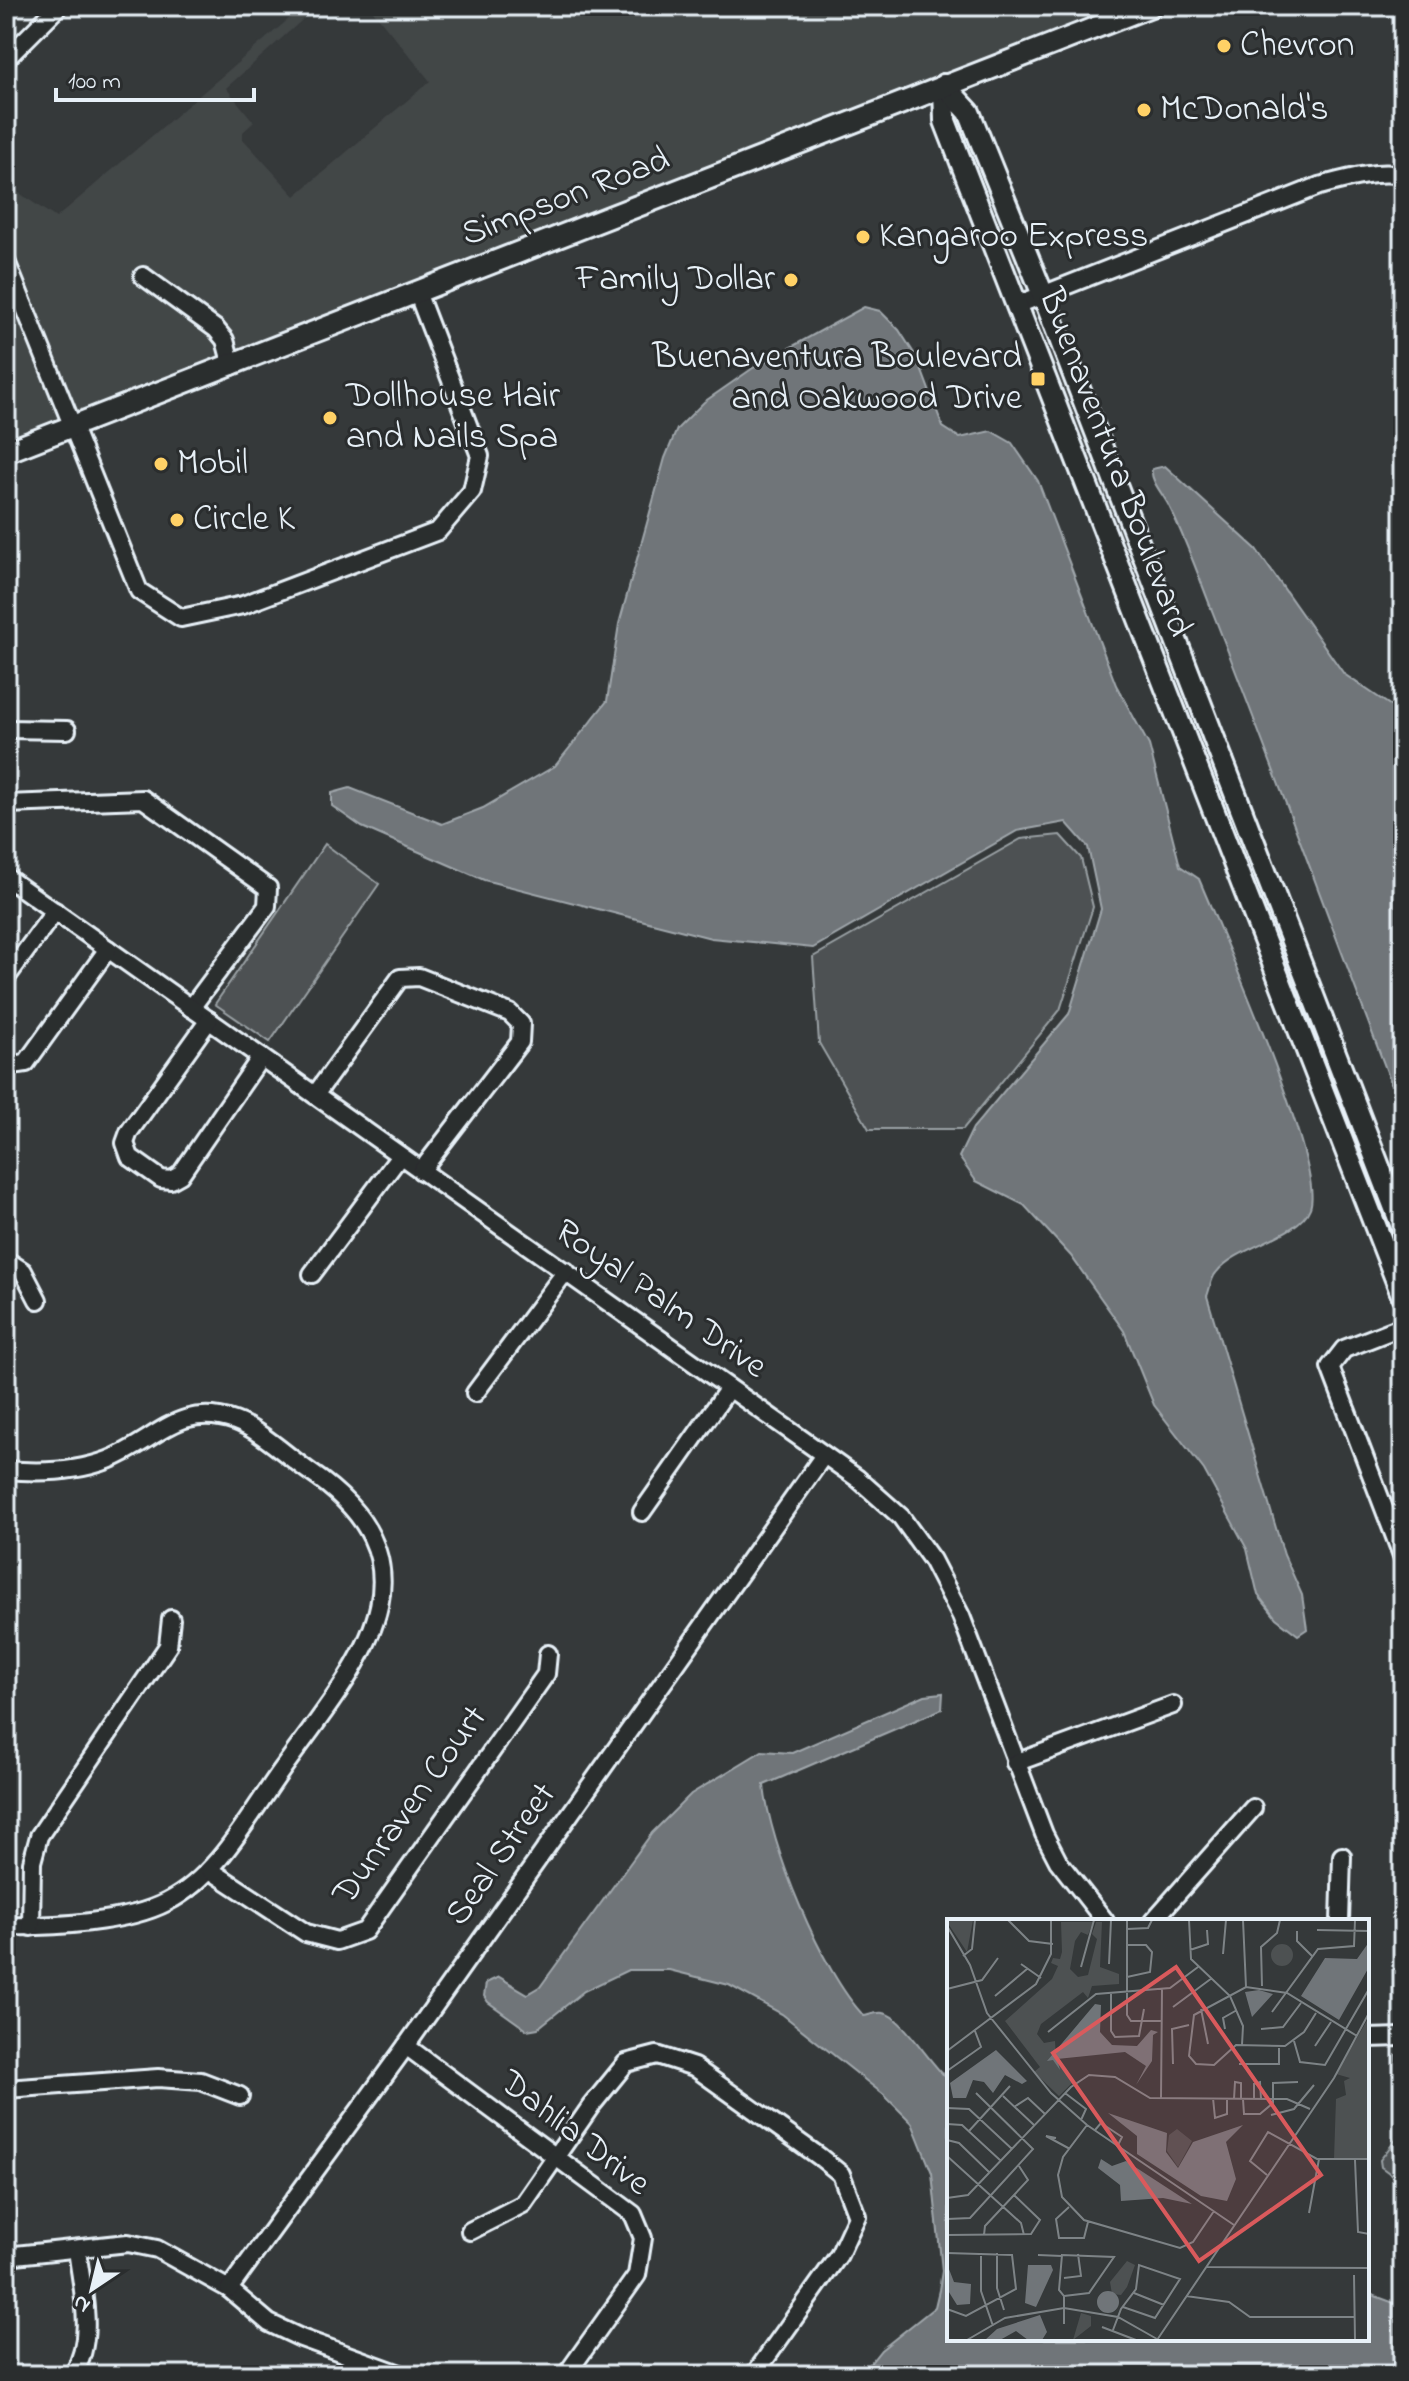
<svg xmlns="http://www.w3.org/2000/svg" width="1409" height="2381" font-family="'Indie Flower',sans-serif">
	<style>
		.built { fill: #424647 }
		.green { fill: #4d5152; stroke: #9aa1a5; stroke-width: 2 }
		.water { fill: #707579; stroke: #a0a7ac; stroke-width: 2 }
		.lines { fill: none; stroke-linecap: round; stroke-linejoin: round }
		.minor-casing { stroke: #e8f1f8; stroke-width: 22 }
		.major-casing { stroke: #e8f1f8; stroke-width: 26 }
		.minor { stroke: #2a2d2e; stroke-width: 16 }
		.major { stroke: #2a2d2e; stroke-width: 20 }
		.poi-dot { fill: #ffd166; stroke: #2a2d2e; stroke-width: 3 }
		.labels { text-anchor: middle; dominant-baseline: central; stroke-width: 6; stroke-linejoin: round; paint-order: stroke }
		.poi-label { font-size: 36px; fill: #e8f1f8; stroke: #2a2d2e; text-anchor: start }
		.street-label { font-size: 36px; fill: #e8f1f8; stroke: #2a2d2e }
		.inset-road { fill: none; stroke: #7d8386; stroke-width: 2 }
		.view { fill: #da5a5c; fill-opacity: 0.15; stroke: #da5a5c; stroke-width: 4 }
		.inset-edge { fill: none; stroke: #e8f1f8; stroke-width: 4 }
	</style>
	<rect width="100%" height="100%" fill="#35393a"/>
	<filter id="ink" filterUnits="userSpaceOnUse"><feTurbulence type="fractalNoise" baseFrequency=".0125" numOctaves="2"/><feDisplacementMap in="SourceGraphic" scale="16" xChannelSelector="R" yChannelSelector="G"/><feConvolveMatrix kernelMatrix="1 2 1 2 8 2 1 2 1" color-interpolation-filters="sRGB"/></filter>
	<g filter="url(#ink)">
		<g class="built">
			<polygon points="304,6 318,6 226,88 254,122 243,132 243,139 295,196 430,81 369,6 1131,6 945,75 236,354 221,324 212,315 141,266 133,279 202,326 218,344 223,360 75,417 6,241 6,184 56,218"/>
			<polygon points="6,282 61,423 6,444"/>
		</g>
		<g class="green">
			<polygon points="1060,835 1081,858 1093,907 1060,1010 963,1129 869,1129 819,1043 813,957 1021,839"/>
			<polygon points="325,844 379,884 270,1042 215,1004"/>
			<polygon points="1396,2055 1403,2055 1403,2183 1381,2167 1380,2160 1401,2133"/>
		</g>
		<g class="water">
			<path d="M864,307L880,311L899,330L917,358L943,427L960,438L991,431L1012,443L1038,481L1116,685L1149,745L1180,866L1199,879C1220,930 1326,1167 1310,1208C1299,1237 1236,1246 1216,1273C1211,1278 1210,1289 1207,1296L1284,1555L1302,1595L1307,1629L1298,1635L1276,1618L1258,1595L1247,1549L1204,1470L1154,1405L1124,1331L1071,1256L1024,1205L976,1181L959,1157L973,1128L1069,1014L1101,909L1088,847L1066,822L1017,831L813,948L711,938L484,880L362,827L332,806V793L350,788L442,824L483,808L555,766L607,701L619,624L665,458L677,429L704,402L753,368Z"/>
			<path d="M1165,466L1256,549L1344,674L1403,714V1114C1339,947 1278,779 1213,613C1199,577 1186,540 1169,506C1163,494 1150,481 1152,469Z"/>
			<path d="M943,1693L942,1709L764,1785C769,1844 822,1973 864,2016C869,2015 877,2012 883,2013C902,2015 931,2066 949,2080V2339H1367V2293L1397,2304L1403,2312V2375H861L881,2350L935,2307L939,2290L942,2271L932,2173L912,2123L884,2095L782,2014L729,1985L669,1970H628L584,1991L538,2028L527,2030L488,2002L484,1996L486,1983L499,1977L528,1994L540,1987L652,1833L691,1794L762,1751L792,1753L925,1695Z"/>
		</g>
		<g class="lines">
			<defs>
				<g id="minor">
					<polyline points="6,59 59,6"/>
					<polyline points="6,261 139,591 181,618 243,605 438,531 472,491 480,456 417,292"/>
					<polyline points="143,276 216,329 225,340 232,366"/>
					<path d="M1017,305L1319,186C1346,179 1375,170 1403,175"/>
					<polyline points="6,729 67,730"/>
					<polyline points="6,804 143,799 268,888 267,906 191,1008"/>
					<polyline points="6,877 857,1478 901,1517 932,1560 961,1616 1044,1834 1058,1861 1105,1921"/>
					<polyline points="6,978 55,911"/>
					<polyline points="209,1020 129,1132 125,1143 130,1157 161,1179 171,1180 180,1175 261,1057"/>
					<polyline points="6,1066 26,1063 108,949"/>
					<polyline points="315,1095 400,978 419,977 510,1013 521,1024 520,1042 421,1171"/>
					<polyline points="6,1260 23,1271 38,1300"/>
					<polyline points="312,1274 400,1156"/>
					<polyline points="1403,1326 1344,1349 1330,1367 1403,1558"/>
					<polyline points="475,1393 566,1271"/>
					<path d="M6,1470C39,1473 76,1472 108,1460C155,1442 179,1401 235,1421C260,1430 287,1456 310,1472C451,1568 353,1670 281,1771C248,1817 218,1876 167,1902C127,1923 51,1927 6,1926"/>
					<polyline points="642,1512 729,1388"/>
					<polyline points="1015,1763 1173,1705"/>
					<polyline points="210,1870 306,1933 337,1941 365,1931 546,1674 548,1654"/>
					<polyline points="1153,1921 1253,1808"/>
					<polyline points="1340,1921 1342,1856"/>
					<polyline points="31,1927 32,1862 39,1836 168,1646 171,1619"/>
					<polyline points="1367,2038 1403,2037"/>
					<polyline points="406,2046 633,2214 643,2238 637,2275 566,2375"/>
					<polyline points="6,2089 158,2078 201,2081 240,2096"/>
					<polyline points="470,2231 523,2204 591,2106 626,2063 657,2055 694,2067 820,2157 841,2174 857,2216 839,2255 754,2375"/>
					<polyline points="6,2256 128,2243 157,2249 229,2289 269,2323 301,2338 403,2375"/>
					<polyline points="229,2289 406,2046 824,1455"/>
					<path d="M73,2375C96,2337 82,2291 77,2249"/>
				</g>
				<g id="major">
					<polyline points="944,85 945,121 1403,1297"/>
					<polyline points="944,85 969,112 1043,295 1403,1229"/>
					<polyline points="6,452 1151,6"/>
				</g>
			</defs>
			<use href="#minor" class="minor-casing"/>
			<use href="#major" class="major-casing"/>
			<use href="#minor" class="minor"/>
			<use href="#major" class="major"/>
		</g>
	</g>
	<g class="poi-dot">
		<circle cx="1224" cy="46" r="8"/>
		<circle cx="1144" cy="110" r="8"/>
		<circle cx="863" cy="237" r="8"/>
		<circle cx="791" cy="280" r="8"/>
		<rect x="1030" y="371" width="16" height="16" rx="4"/>
		<circle cx="330" cy="418" r="8"/>
		<circle cx="161" cy="464" r="8"/>
		<circle cx="177" cy="520" r="8"/>
	</g>
	<g class="labels">
		<g class="poi-label">
			<text x="1240" y="46">Chevron</text>
			<text x="1160" y="110">McDonald's</text>
			<text x="879" y="237">Kangaroo Express</text>
			<text x="775" y="280" text-anchor="end">Family Dollar</text>
			<text x="1022" y="358" text-anchor="end">Buenaventura Boulevard<tspan x="1022" dy="41">and Oakwood Drive</tspan></text>
			<text x="346" y="397">Dollhouse Hair<tspan x="346" dy="41">and Nails Spa</tspan></text>
			<text x="177" y="464">Mobil</text>
			<text x="193" y="520">Circle K</text>
		</g>
		<g class="street-label">
			<text transform="translate(566 198) rotate(-21)">Simpson Road</text>
			<text transform="translate(1114 463) rotate(69)">Buenaventura Boulevard</text>
			<text transform="translate(660 1300) rotate(35)">Royal Palm Drive</text>
			<text transform="translate(411 1806) rotate(-54)">Dunraven Court</text>
			<text transform="translate(502 1855) rotate(-55)">Seal Street</text>
			<text transform="translate(574 2134) rotate(38)">Dahlia Drive</text>
		</g>
	</g>
	<g transform="translate(947 1919)">
		<rect width="422" height="422" fill="#35393a"/>
		<path d="M0,1H26L20,33L0,3ZM114,3H146L141,16L134,13L128,22L123,50L131,58L141,56L150,20L145,15L149,3H155L153,48L172,55V65L145,67L141,79L136,73L94,105L90,115L97,124L108,122L109,139L127,162L112,177L87,153L93,148L58,102L105,60L111,47L104,44L106,39L113,40L115,33ZM324 36a11 11 0 1 1 22 0a11 11 0 1 1-22 0ZM422,98V240H387L389,180L399,176L397,162L403,159L389,155ZM230,210L245,222L231,248L220,232L222,216ZM180,342L188,346L180,368L174,376L165,375L163,363ZM134,394L144,397V407L126,421Z" fill="#4d5152"/>
		<path d="M422,23V48L392,101L354,77L378,39L410,40ZM312,71L326,75L305,98L298,73ZM148,85L154,86L153,113L165,126L190,127L204,111L211,113L206,116L205,142L189,166L199,147L178,133L110,140L113,151L106,141L100,142ZM49,131L80,162L75,165L58,156L46,174L37,163L26,161L19,179H6L3,164ZM161,194L220,214L219,233L231,249L246,223L296,206L279,223L289,260L280,282L254,277L190,235V217ZM154,240L165,247L179,242L245,285L216,279L174,282L173,266L151,249ZM0,345L7,363L24,365L23,385L10,386L0,370ZM81,346H104L106,351L89,388L78,384ZM150 383a11 11 0 1 1 22 0a11 11 0 1 1-22 0ZM93,396L100,413L95,421H81L69,412L53,421H38L50,410Z" fill="#707579"/>
		<path class="inset-road" d="M61,1L82,22L106,25M180,1V96L184,102H214M242,1L244,40L283,77L296,107L295,126M296,1L299,68M0,7L23,46L40,94L104,174L140,206L287,306M180,10L201,9L205,1M370,11L422,12M350,12V22L365,37M180,26H199L205,33L203,53L180,58M243,31L261,25L260,11M276,35L279,1M16,37L25,30L28,1M74,45L94,59M162,45L164,1M134,48L147,1M315,67L314,28L330,14L333,1M0,70L35,61L51,39M164,74V112L168,118L192,117L197,90M48,77L80,50M226,88L265,59M254,90L261,125M325,93L371,30L407,27L408,1M369,94L357,113L338,127L289,126L267,146L249,145L242,137L247,96L299,68L340,74L410,117M278,110L276,99L290,91M314,110L336,108L354,84M101,113L149,75L223,69L251,48M347,122L353,143L378,146L422,70M368,127L384,103M0,132L89,65L104,35V1M226,145L225,110L242,106M292,145H332V129M0,152L34,128L28,112M118,174L139,190L134,201M56,177L87,206M214,179L215,70M266,179L268,199L280,195V180M287,180L288,163L294,164V180M296,180L297,195H313L326,184V164L351,163M307,180V165L313,163L314,180M67,188L81,179L98,195M0,189L22,190L65,230M324,196L347,190L367,166M0,205L15,206L54,242M140,206L116,238L111,256L115,278L137,301L233,329L246,323L267,292M148,211L154,204L175,218L170,228M22,212L63,167M109,219L99,217L123,230M0,221L12,224L43,254M0,237L74,304L77,316M408,241L411,313L422,315M320,256L303,242L321,213L370,240H422M0,279L21,276L124,168L142,156L168,158L203,179L340,180L363,190M122,288L109,300L112,319H137L141,303M362,294L372,240M0,300L23,299L86,230L29,174M0,316L84,315L93,301L67,276M37,316L38,307L81,261L72,247M0,334L65,336L69,370L19,397L0,390M34,334V372L46,407M50,334V369L57,391M91,336L115,337M260,348L422,349M407,356L408,421M117,359L134,357L131,335M187,374L217,386M117,377L142,374L167,338L115,336L112,371L117,377V405M239,377L282,383L303,398H408M155,408L189,421M166,411L174,390L189,370L192,346L233,360L208,399L176,388M20,421L58,399L117,389L171,398L210,420M210,421L387,159L422,94"/>
		<path class="view" d="M229,48L374,256L252,342L106,134Z"/>
		<rect width="422" height="422" class="inset-edge"/>
	</g>
	<rect width="1409" height="2381" fill="none" stroke="#2a2d2e" stroke-width="32"/>
	<rect x="16" y="16" width="1377" height="2349" fill="none" stroke="#e8f1f8" stroke-width="3" filter="url(#ink)"/>
	<g transform="translate(92 2289) rotate(215)" stroke="#2a2d2e" stroke-width="6" paint-order="stroke">
	<path d="M0-6L14 30L0 20L-14 30Z" fill="#e8f1f8"/>
	<text y="-12" font-size="22" font-weight="bold" text-anchor="middle" fill="#e8f1f8">N</text>
	</g>
	<path d="M56 88v12h198v-12" fill="none" stroke="#e8f1f8" stroke-width="4"/>
	<text x="68" y="88" font-size="24" fill="#e8f1f8" stroke="#2a2d2e" stroke-width="6" paint-order="stroke">100 m</text>
</svg>
